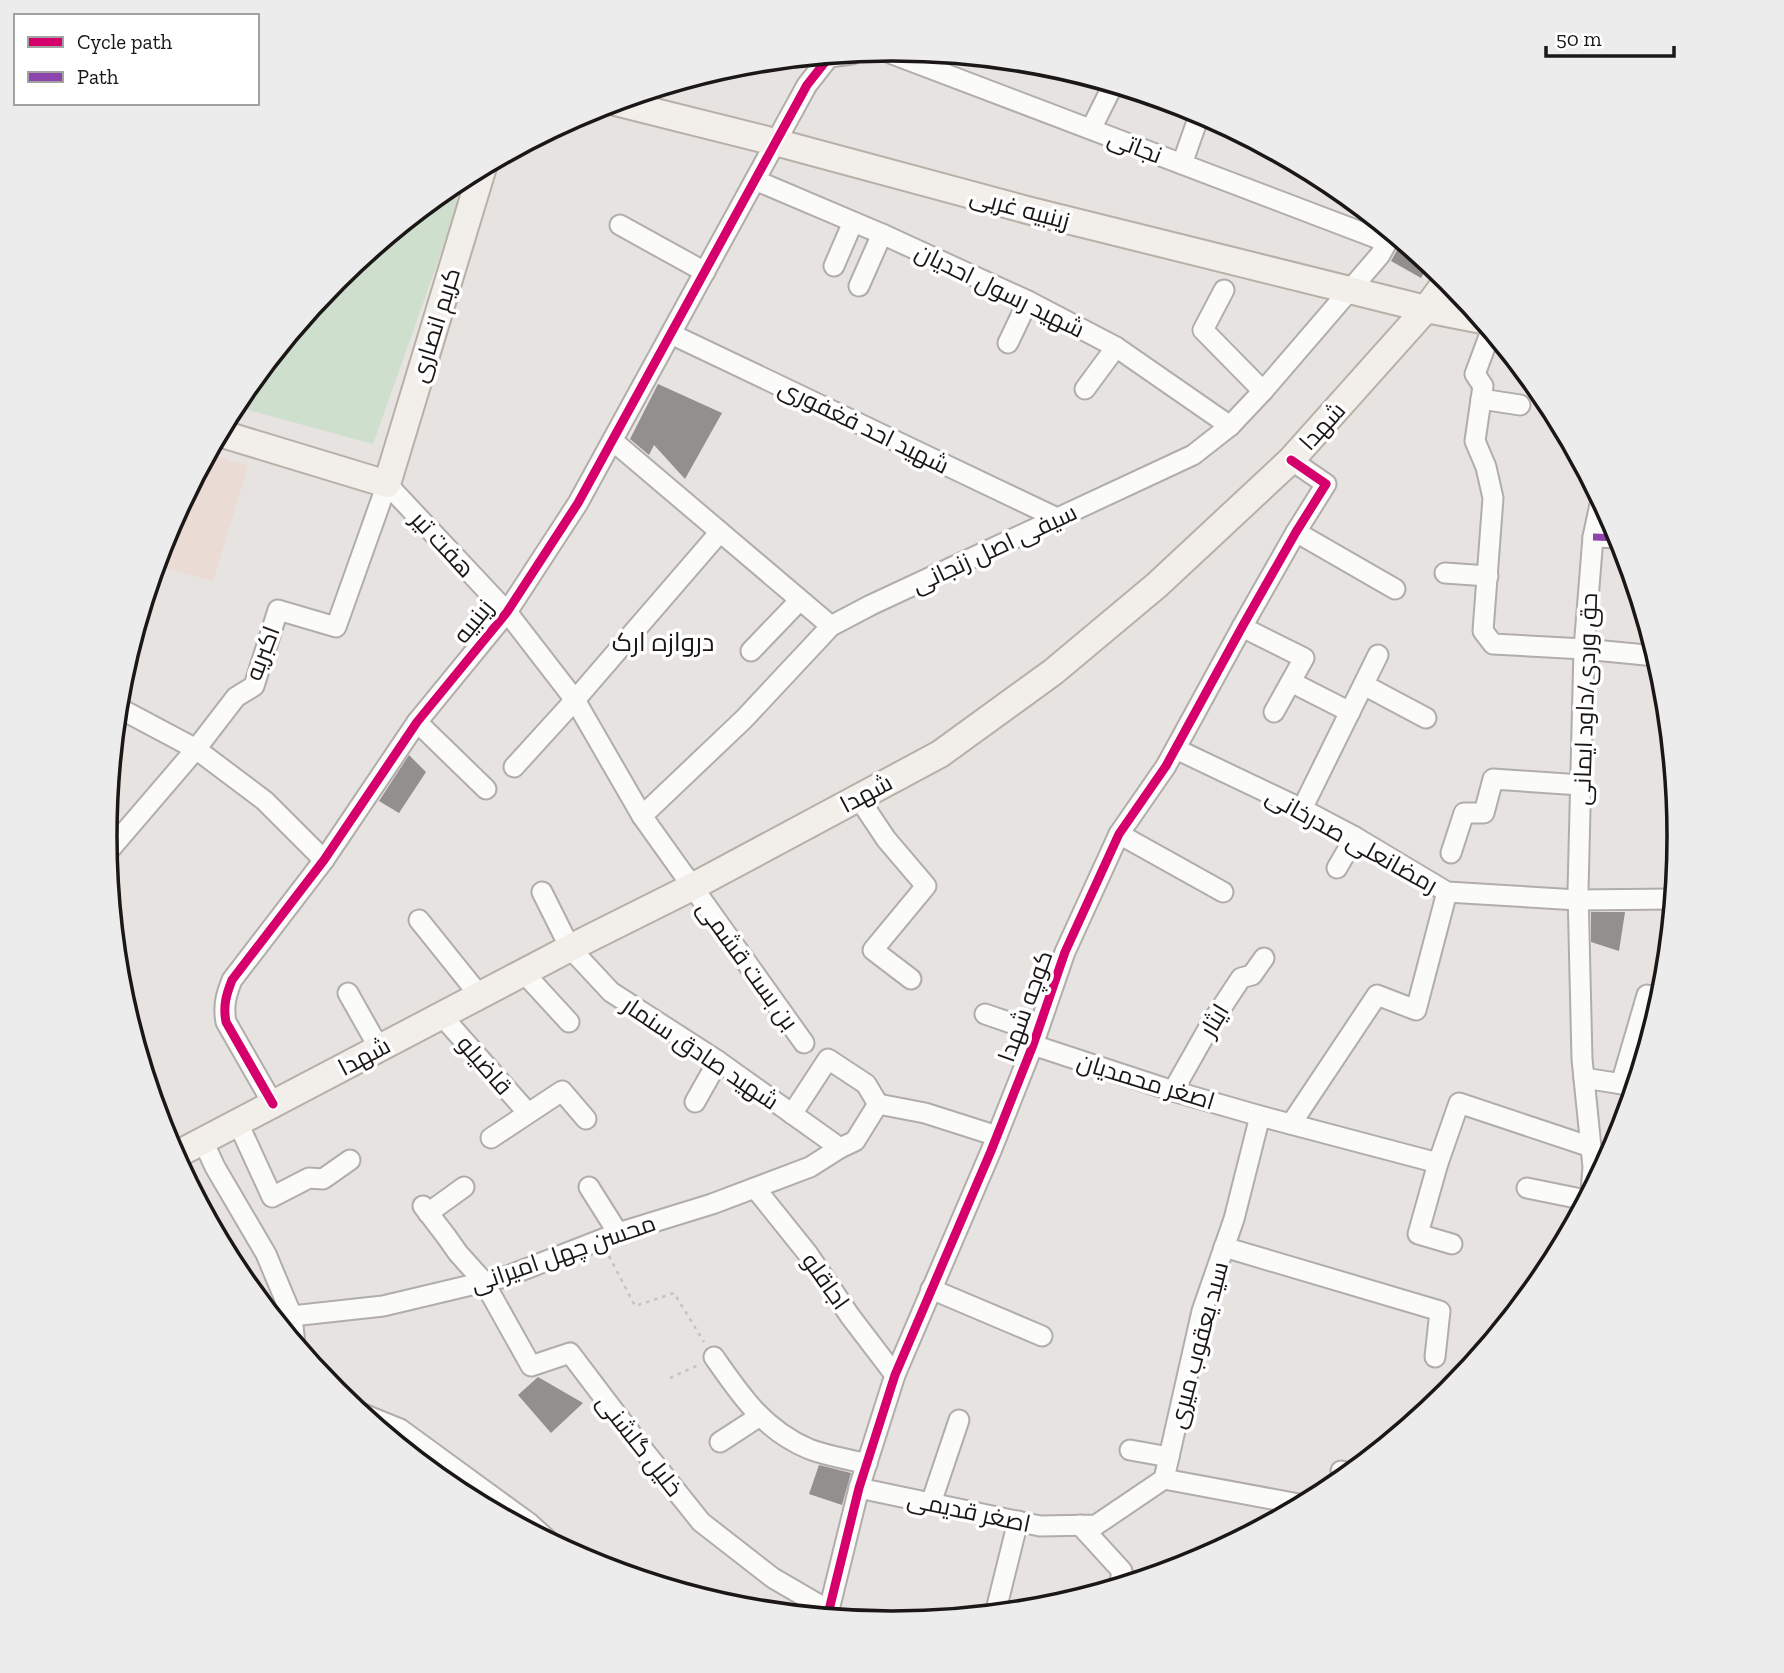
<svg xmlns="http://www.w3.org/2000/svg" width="1784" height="1673" font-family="'Zilla Slab',Cairo,serif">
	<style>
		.education { fill: #eadbd4 }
		.green { fill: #cedfce }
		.building { fill: #928f8e }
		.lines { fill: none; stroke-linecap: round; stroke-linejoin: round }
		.minor-casing { stroke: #b0adac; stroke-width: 23 }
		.major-casing { stroke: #b8b0a7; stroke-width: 30 }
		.path { stroke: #c4c3c2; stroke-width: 2.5; stroke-dasharray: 3.5 5; stroke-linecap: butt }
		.minor { stroke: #fbfbfa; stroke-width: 19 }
		.major { stroke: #f2eeea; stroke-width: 26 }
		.quiet { stroke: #8e44ad; stroke-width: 7; stroke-dasharray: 14 7; stroke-linecap: butt }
		.cycleway-casing { stroke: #fff; stroke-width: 13 }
		.cycleway { stroke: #d6006c; stroke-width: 9 }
		.labels { text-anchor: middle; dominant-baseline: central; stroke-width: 7; stroke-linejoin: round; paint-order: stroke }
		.street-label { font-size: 24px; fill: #1a1716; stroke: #fff }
		.neighbourhood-label { font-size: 26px; fill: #1a1716; stroke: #fff }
		.rim { fill: none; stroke: #1a1716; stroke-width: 3.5 }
	</style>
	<rect width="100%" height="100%" fill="#e7e3e1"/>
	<polygon class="education" points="208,453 248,466 213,581 155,565 165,535"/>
	<polygon class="green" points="469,174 373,444 234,406 237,399 335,279 455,182"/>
	<g class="building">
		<polygon points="1402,241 1429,264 1421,278 1391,261"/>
		<polygon points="658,384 722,413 685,479 654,445 649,455 630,439"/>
		<polygon points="409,755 426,772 399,813 379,801"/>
		<polygon points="1591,912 1625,912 1619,951 1591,942"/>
		<polygon points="538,1377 583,1403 551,1433 518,1395"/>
		<polygon points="819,1465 851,1473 842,1505 809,1494"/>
	</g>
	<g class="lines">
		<defs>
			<g id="minor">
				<polyline points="882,50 1387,242"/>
				<polyline points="1091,129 1113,85"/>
				<polyline points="1182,164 1200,113"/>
				<polyline points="755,180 882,234 1028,301 1116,347 1230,426"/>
				<polyline points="620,225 705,272"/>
				<polyline points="834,266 853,222"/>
				<polyline points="859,286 882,234"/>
				<polyline points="1224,290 1203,330 1263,391"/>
				<polyline points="1491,331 1475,374 1483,386 1475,441 1486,467 1493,498 1483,631 1493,644 1584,649 1656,656"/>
				<polyline points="671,334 1057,518"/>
				<polyline points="1008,343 1028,301"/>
				<polyline points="1085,389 1116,347"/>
				<polyline points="1481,399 1520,405"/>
				<polyline points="613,441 831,626"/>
				<polyline points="1296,532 1395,589"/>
				<polyline points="1593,537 1620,538"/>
				<polyline points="1445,573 1488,576"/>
				<polyline points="1242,627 1304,658 1274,712"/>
				<polyline points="751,651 800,600"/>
				<polyline points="1291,682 1350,712"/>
				<polyline points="1364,685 1426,718"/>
				<polyline points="117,707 196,749 265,801 324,860"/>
				<polyline points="417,722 486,789"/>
				<polyline points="1176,749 1302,809 1355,837 1447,892 1578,900 1673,899"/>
				<polyline points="514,767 575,700 720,532"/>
				<polyline points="858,797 886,839 926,886 873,950 911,979"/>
				<polyline points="1302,809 1378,655"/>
				<polyline points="642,816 744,719 831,626 871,605 1193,455 1230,426 1263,391 1380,255 1392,233"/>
				<polyline points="1119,834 1223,892"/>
				<polyline points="1451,853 1464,813 1484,813 1493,779 1581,785"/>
				<polyline points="106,854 196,749 236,697 254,686 278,610 336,627 387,484 507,612 575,700 642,816 804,1043"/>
				<polyline points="1337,868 1355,837"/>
				<polyline points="542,892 570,948 611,992 718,1061 840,1148"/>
				<polyline points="419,920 480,996"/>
				<polyline points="524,973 569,1022"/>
				<polyline points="348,993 379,1048"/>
				<polyline points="985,1014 1037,1032"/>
				<polyline points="442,1016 528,1113"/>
				<polyline points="1033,1045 1173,1091 1260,1116 1438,1163 1459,1103 1591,1147"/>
				<polyline points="1584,1078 1635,1086"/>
				<polyline points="1621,1084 1647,995 1662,999"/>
				<polyline points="1173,1091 1212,1022 1241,978 1252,975 1264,958"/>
				<polyline points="695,1102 718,1061"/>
				<path d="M273,1104L226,1022C223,1006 226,995 232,980L324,860L417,722L507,612L578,503L807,85L829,57L852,54L854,53"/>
				<polyline points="792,1114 828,1059 866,1084 878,1104"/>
				<polyline points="238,1123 272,1197 309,1178 323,1179 350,1160"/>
				<polyline points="1291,1124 1377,995 1416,1010 1447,892"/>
				<polyline points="491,1138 562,1091 586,1119"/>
				<polyline points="203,1141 215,1167 266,1254 292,1316 295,1345"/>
				<polyline points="1438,1163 1418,1234 1452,1244"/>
				<polyline points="589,1187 618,1233"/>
				<polyline points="755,1188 808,1254 850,1316 895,1375"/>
				<polyline points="1527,1188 1586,1200"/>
				<polyline points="1591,1192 1593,1167 1582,1059 1578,891 1584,649 1593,537 1601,500"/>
				<polyline points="423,1206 446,1236 458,1253 484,1282 531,1366 570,1353 645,1452 701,1522 773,1578 828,1610"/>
				<polyline points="428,1213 464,1187"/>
				<polyline points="1224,1247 1440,1311 1435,1357"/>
				<polyline points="931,1289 1042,1336"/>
				<polyline points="275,1320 292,1316 383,1306 505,1277 618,1233 712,1204 810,1167 840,1148 855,1141 878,1104 925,1113 997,1136"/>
				<path d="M714,1357C741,1396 764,1430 809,1449C827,1456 848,1459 867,1464"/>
				<polyline points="358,1412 400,1429 529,1523 550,1542"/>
				<polyline points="720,1442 760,1416"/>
				<polyline points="1130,1450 1169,1457"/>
				<polyline points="1341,1471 1352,1473"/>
				<polyline points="1164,1479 1304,1505"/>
				<polyline points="859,1488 1040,1526 1096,1525 1164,1479 1202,1311 1234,1219 1260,1116"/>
				<polyline points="931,1503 959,1420"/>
				<polyline points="1080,1525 1122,1571 1119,1587"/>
				<polyline points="995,1614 1018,1521"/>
				<polyline points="827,1618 859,1488 895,1375 991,1151 1033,1045 1065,952 1119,834 1166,766 1242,627 1296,532 1326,484 1291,460"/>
			</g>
			<g id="major">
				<polyline points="615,102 775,142 1027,210 1426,309 1482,320"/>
				<polyline points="219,433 387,484 483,167"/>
				<polyline points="174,1156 570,948 692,887 940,754 1053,672 1157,585 1291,460 1426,309 1448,279"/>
			</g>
		</defs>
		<use href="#minor" class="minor-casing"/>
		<use href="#major" class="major-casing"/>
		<g class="path">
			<polyline points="609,1256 635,1306 674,1293 704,1342"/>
			<polyline points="670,1378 698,1365"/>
		</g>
		<use href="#minor" class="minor"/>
		<use href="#major" class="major"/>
		<polyline class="quiet" points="1593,537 1620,538"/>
		<defs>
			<g id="cycleway">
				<path d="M273,1104L226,1022C223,1006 226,995 232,980L324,860L417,722L507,612L578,503L807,85L829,57L852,54L854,53"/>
				<polyline points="827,1618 859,1488 895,1375 991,1151 1033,1045 1065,952 1119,834 1166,766 1242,627 1296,532 1326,484 1291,460"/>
			</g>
		</defs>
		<use href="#cycleway" class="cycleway-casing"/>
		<use href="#cycleway" class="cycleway"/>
	</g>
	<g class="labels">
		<g class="street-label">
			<text transform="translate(1135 146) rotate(21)">نجاتی</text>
			<text transform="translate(1020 208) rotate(15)">زینبیه غربی</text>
			<text transform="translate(1000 290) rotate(26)">شهید رسول احدیان</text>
			<text transform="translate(435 325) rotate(-73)">کریم انصاری</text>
			<text transform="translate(864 426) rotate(26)">شهید احد فغفوری</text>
			<text transform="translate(1322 426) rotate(-48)">شهدا</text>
			<text transform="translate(443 544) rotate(47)">هفت تیر</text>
			<text transform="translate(994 548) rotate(-25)">سیفی اصل زنجانی</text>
			<text transform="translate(473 621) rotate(-51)">زینبیه</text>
			<text transform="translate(262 653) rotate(-69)">اکبریه</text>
			<text transform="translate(1585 699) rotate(-88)">حق وردی/داود ایمانی</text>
			<text transform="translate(866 793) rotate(-28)">شهدا</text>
			<text transform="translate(1352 840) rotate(29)">رمضانعلی صدرخانی</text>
			<text transform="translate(748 965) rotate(54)">بن بست قشمی</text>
			<text transform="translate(1025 1006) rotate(-70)">کوچه شهدا</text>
			<text transform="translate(1214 1020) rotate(-59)">ایثار</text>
			<text transform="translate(701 1053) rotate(34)">شهید صادق سنمار</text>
			<text transform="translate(364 1056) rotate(-28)">شهدا</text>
			<text transform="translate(485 1065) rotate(49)">قاضیلو</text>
			<text transform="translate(1146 1081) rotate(17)">اصغر محمدیان</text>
			<text transform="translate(563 1253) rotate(-19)">محسن چهل امیرانی</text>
			<text transform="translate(826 1281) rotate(55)">اجاقلو</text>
			<text transform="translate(1198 1345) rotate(-75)">سید یعقوب میری</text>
			<text transform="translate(640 1445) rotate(52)">خلیل گلشنی</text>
			<text transform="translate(969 1511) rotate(12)">اصغر قدیمی</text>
		</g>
		<g class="neighbourhood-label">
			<text x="663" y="642">دروازه ارک</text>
		</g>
	</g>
	<path d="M0 0H1784V1673H0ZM117 836a775 775 0 1 1 1550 0a775 775 0 1 1-1550 0Z" fill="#edecec" fill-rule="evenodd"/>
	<path class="rim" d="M117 836a775 775 0 1 1 1550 0a775 775 0 1 1-1550 0Z"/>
	<rect x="14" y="14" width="245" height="91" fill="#ffffff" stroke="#a3a2a2" stroke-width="2"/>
	<rect x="28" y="37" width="35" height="10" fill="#d6006c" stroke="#a3a2a2" stroke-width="2"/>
	<text x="77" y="49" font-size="21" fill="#1a1716">Cycle path</text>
	<rect x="28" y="72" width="35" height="10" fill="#8e44ad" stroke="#a3a2a2" stroke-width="2"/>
	<text x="77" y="84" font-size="21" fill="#1a1716">Path</text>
	<path d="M1546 46v10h128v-10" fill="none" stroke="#1a1716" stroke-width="3.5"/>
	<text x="1556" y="46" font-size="21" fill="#1a1716" stroke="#ffffff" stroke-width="5" paint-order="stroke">50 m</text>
</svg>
